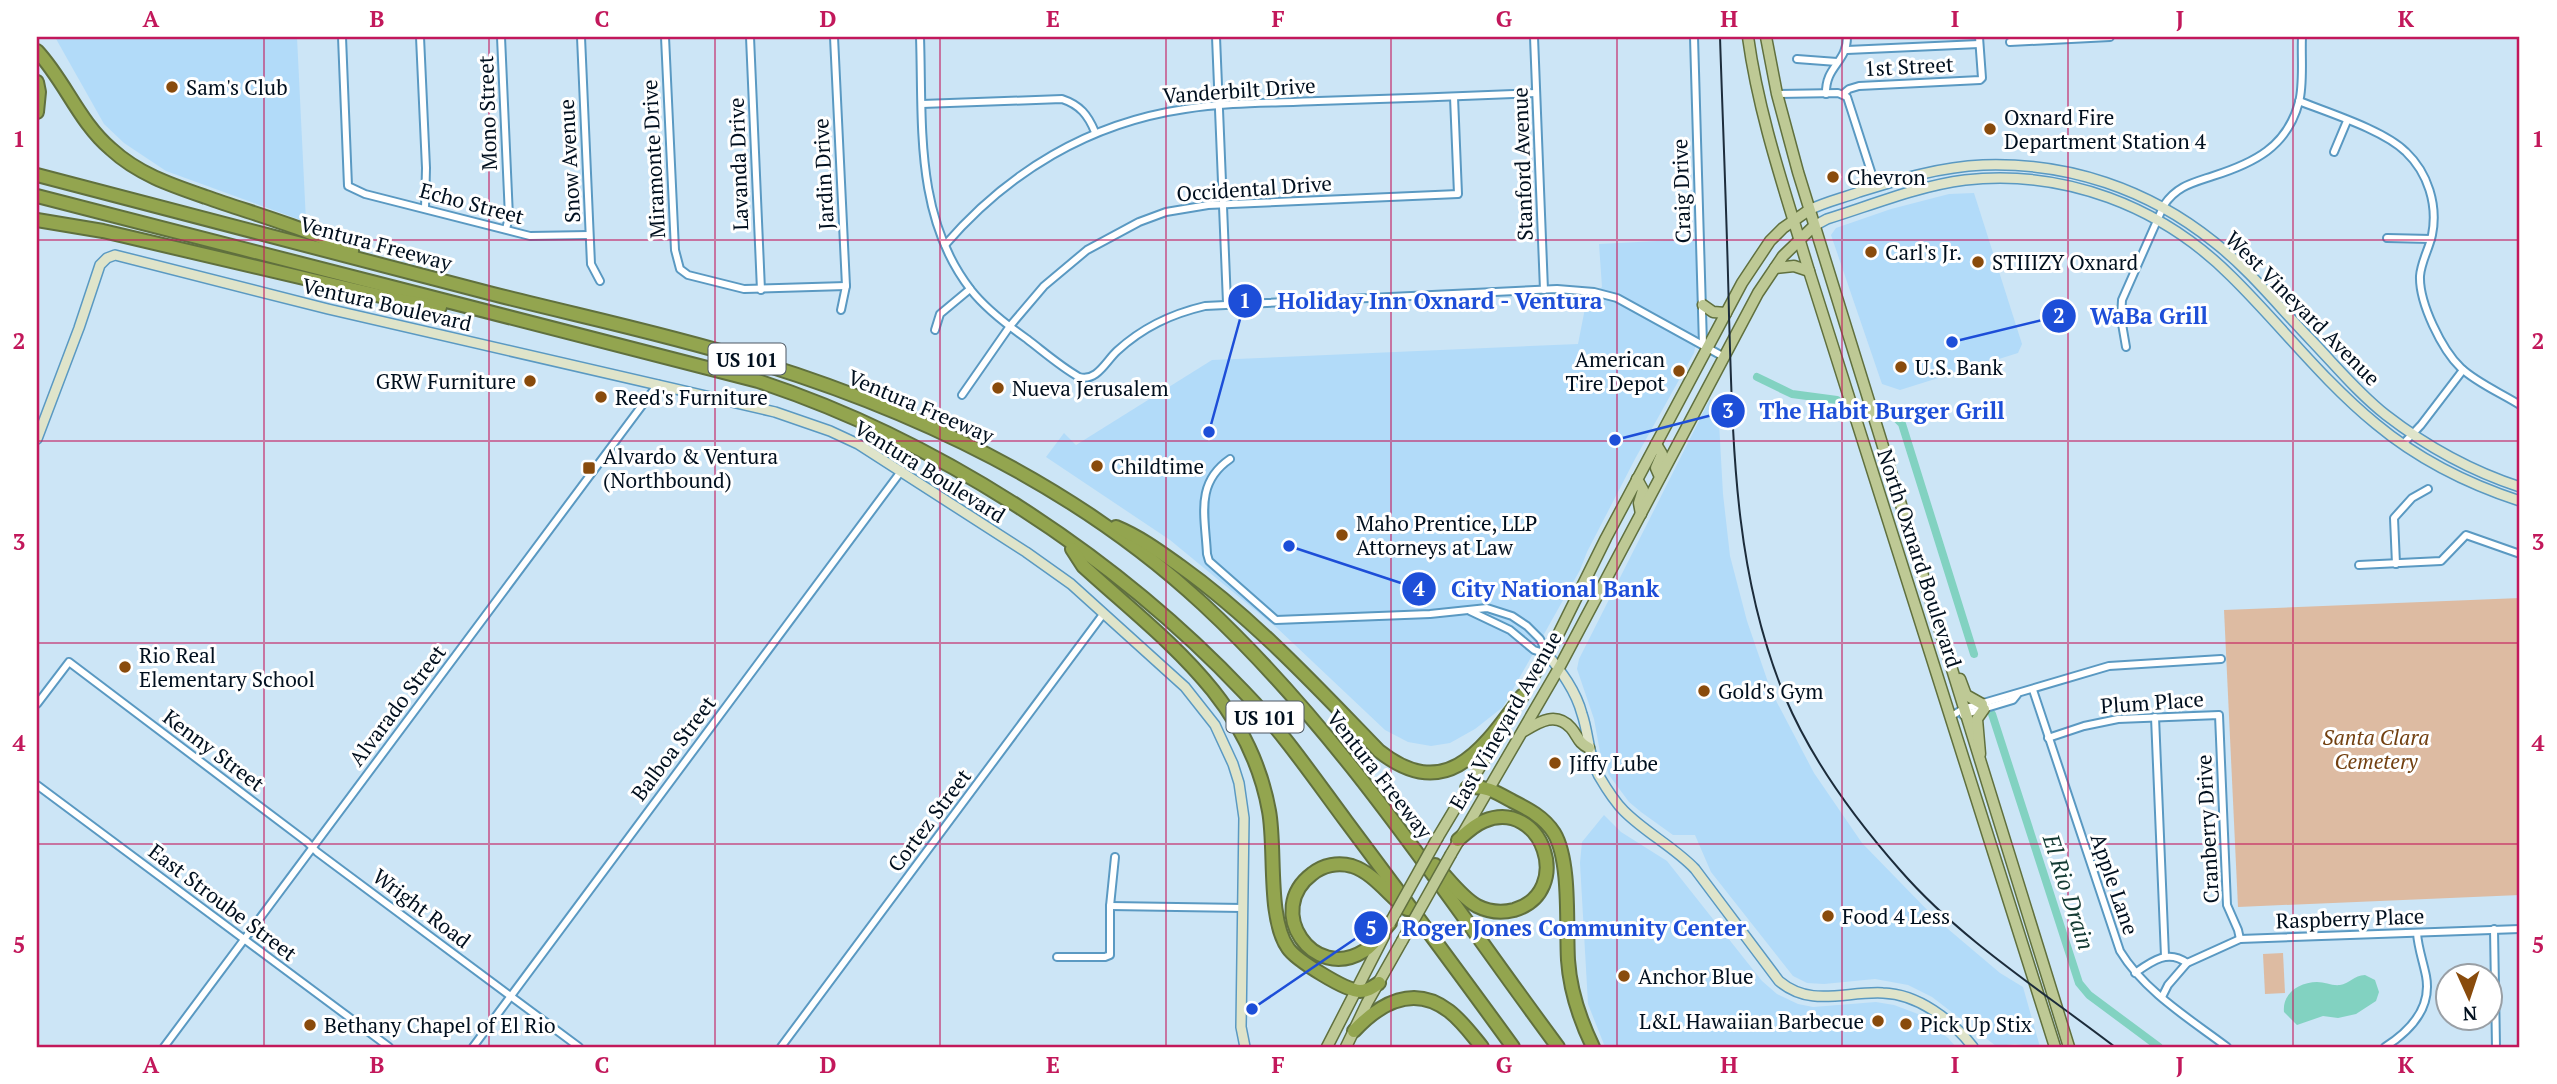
<svg xmlns="http://www.w3.org/2000/svg" width="2557" height="1084" font-family="'PT Serif',serif">
	<style>
		.built { fill: #b2dbf9 }
		.green { fill: #ddbba2 }
		.water { fill: #82d2c1 }
		.lines { fill: none; stroke-linecap: round; stroke-linejoin: round }
		.canal { stroke: #82d2c1; stroke-width: 8 }
		.street-casing { stroke: #5a99c2; stroke-width: 10 }
		.secondary-casing { stroke: #5a99c2; stroke-width: 12 }
		.primary-casing { stroke: #60703e; stroke-width: 13 }
		.highway-casing { stroke: #60703e; stroke-width: 16 }
		.street { stroke: #fff; stroke-width: 6 }
		.secondary { stroke: #dfe4ca; stroke-width: 9 }
		.primary { stroke: #bec995; stroke-width: 10 }
		.highway { stroke: #93a54f; stroke-width: 12 }
		.rail { stroke: #1c2c3b; stroke-width: 2 }
		.primary-bridge-casing { stroke: #60703e; stroke-width: 13; stroke-linecap: butt }
		.primary-bridge { stroke: #bec995; stroke-width: 10 }
		.grid { fill: none; stroke: #c2185b; stroke-width: 2; stroke-opacity: 0.55 }
		.poi-dot { fill: #894b0c; stroke: #fff; stroke-width: 2.5 }
		.labels { text-anchor: middle; dominant-baseline: central; stroke-width: 6; stroke-linejoin: round; paint-order: stroke }
		.shield { fill: #fff; stroke: #4c5762; stroke-width: 2 }
		.shield-label { font-size: 19px; font-weight: bold; fill: #000f1e }
		.street-label { font-size: 21px; fill: #000f1e; stroke: #fff }
		.poi-label { font-size: 21px; fill: #000f1e; stroke: #fff; text-anchor: start }
		.park-label { font-size: 21px; font-style: italic; fill: #724011; stroke: #fff }
		.water-label { font-size: 23px; font-style: italic; fill: #143a33; stroke: #fff }
		.leader { fill: none; stroke: #1d4ed8; stroke-width: 2.5 }
		.callout-dot { fill: #1d4ed8; stroke: #fff; stroke-width: 2.5 }
		.mark-label { font-size: 21px; text-anchor: middle; font-weight: bold; fill: #fff }
		.callout-label { font-size: 23px; text-anchor: middle; font-weight: bold; fill: #1d4ed8; stroke: #fff; stroke-width: 6; stroke-linejoin: round; paint-order: stroke }
		.neatline { fill: none; stroke: #c2185b; stroke-width: 2.5 }
		.grid-label { font-size: 23px; text-anchor: middle; font-weight: bold; fill: #c2185b }
	</style>
	<rect width="100%" height="100%" fill="#cce5f6"/>
	<g class="built">
		<polygon points="55,37 297,37 306,222 166,171 124,143 104,124"/>
		<polygon points="1974,193 2022,344 2018,353 1900,390 1882,384 1831,235 1836,228 1891,209 1949,194"/>
		<polygon points="1696,239 1699,330 1694,353 1635,459 1587,552 1580,570 1503,707 1475,729 1450,743 1431,746 1408,742 1385,730 1277,628 1170,540 1046,457 1064,433 1076,445 1212,360 1578,344 1587,298 1602,287 1599,244"/>
		<polygon points="1710,399 1718,405 1723,494 1730,556 1747,621 1771,691 1814,773 1862,843 1935,918 2000,973 2023,987 2040,1047 2015,1044 1996,1046 1932,997 1908,985 1875,979 1824,984 1807,983 1793,976 1711,872 1695,835 1673,835 1641,812 1629,802 1609,775 1600,752 1594,719 1577,669 1579,659"/>
		<polygon points="1604,815 1621,832 1667,861 1762,981 1777,994 1798,1004 1813,1007 1876,1002 1894,1005 1918,1014 1948,1038 1956,1047 1605,1047 1588,1004 1580,863 1582,842"/>
	</g>
	<g class="green">
		<polygon points="2520,598 2520,895 2238,907 2224,610"/>
		<polygon points="2283,953 2285,993 2265,994 2263,954"/>
	</g>
	<path class="water" d="M2365,975L2375,980L2379,992L2376,1001L2356,1014L2338,1018L2323,1016L2297,1025L2284,1012C2282,993 2300,982 2317,982C2325,982 2332,986 2340,985C2349,984 2354,975 2365,975Z"/>
	<g class="lines">
		<g class="canal">
			<polyline points="1757,377 1792,394 1837,400"/>
			<polyline points="1892,414 1902,424 1974,654"/>
			<polyline points="1992,714 2079,983 2089,995 2159,1047"/>
		</g>
		<defs>
			<g id="street">
				<polyline points="342,37 348,186 365,194 530,236 589,235"/>
				<polyline points="420,37 426,168 425,208"/>
				<polyline points="501,37 509,217 506,229"/>
				<polyline points="581,37 591,264 600,281"/>
				<polyline points="665,37 675,250 680,269 688,275 744,289 846,286"/>
				<polyline points="750,37 761,290"/>
				<polyline points="834,37 846,286 841,310"/>
				<path d="M920,37C923,123 914,217 971,290C986,309 1007,325 1027,339C1044,352 1061,367 1079,377C1097,382 1106,361 1117,351C1143,327 1171,314 1205,306L1557,289L1594,292L1617,298L1724,357"/>
				<polyline points="1216,37 1227,303"/>
				<polyline points="1534,37 1544,290"/>
				<polyline points="1694,37 1703,345"/>
				<polyline points="2010,42 2110,37"/>
				<polyline points="1847,50 1979,44"/>
				<polyline points="1797,59 1837,62"/>
				<polyline points="1777,94 1838,93 1847,97 1876,187"/>
				<path d="M1826,94C1825,66 1847,63 1847,37"/>
				<polyline points="1843,94 1849,89 1859,86 1980,80 1982,78 1979,37"/>
				<path d="M2299,101C2329,113 2384,130 2406,152C2428,173 2438,205 2432,235C2429,249 2421,262 2420,276C2419,303 2442,350 2461,368C2477,383 2501,393 2520,405"/>
				<path d="M922,104L1062,99C1080,105 1088,115 1095,132"/>
				<polyline points="2334,152 2347,121"/>
				<polyline points="2387,238 2431,239"/>
				<path d="M945,245C1008,172 1089,123 1185,109C1228,102 1274,103 1318,101C1391,99 1463,96 1536,93"/>
				<polyline points="935,330 940,314 970,289"/>
				<path d="M2126,347L2121,318L2122,300L2164,205C2177,186 2192,183 2213,176C2254,163 2287,147 2299,102C2304,84 2301,56 2302,37"/>
				<polyline points="962,395 1010,326 1044,286 1087,250 1139,222 1166,212 1208,205 1458,194 1454,97"/>
				<polyline points="2403,444 2421,425 2463,370"/>
				<path d="M1230,459C1195,483 1205,515 1207,554L1209,561L1276,620L1430,614L1487,608L1512,616L1527,626L1540,639L1547,654"/>
				<polyline points="2396,564 2394,518 2412,498 2428,489"/>
				<polyline points="2359,565 2441,561 2466,535 2520,554"/>
				<polyline points="1470,611 1510,630 1534,650 1547,654"/>
				<path d="M2033,690L2120,951C2145,992 2190,1019 2227,1047"/>
				<polyline points="37,704 69,662 307,842 317,852 579,1047"/>
				<polyline points="1963,715 2013,700 2017,695"/>
				<polyline points="1950,717 1963,709 2109,666 2221,659"/>
				<polyline points="2155,717 2165,956"/>
				<polyline points="2048,738 2084,726 2118,719 2219,715 2227,905 2238,930 2240,939"/>
				<polyline points="37,785 389,1047"/>
				<polyline points="1110,906 1243,908"/>
				<polyline points="2494,929 2496,1047"/>
				<polyline points="1057,957 1105,957 1110,955 1110,906 1115,857"/>
				<path d="M2135,973C2152,961 2168,949 2187,963"/>
				<polyline points="2162,997 2168,985 2187,963 2240,939 2520,929"/>
				<polyline points="164,1047 658,384"/>
				<polyline points="473,1047 902,470"/>
				<polyline points="781,1047 1104,613"/>
				<path d="M2385,1047C2410,1031 2432,1008 2426,976C2423,961 2418,948 2417,933"/>
			</g>
			<g id="secondary">
				<path d="M1809,210C1825,202 1843,198 1859,192C1901,179 1939,167 1983,165C2068,162 2148,189 2214,242C2250,270 2279,307 2311,340C2335,365 2358,393 2386,415C2426,446 2471,471 2520,487"/>
				<path d="M1814,226L1827,219C1872,205 1918,186 1965,180C2064,169 2161,206 2231,276C2280,324 2322,380 2376,424C2418,459 2468,484 2520,501"/>
				<polyline points="37,439 79,328 100,265 107,258 115,255 328,309 775,412 830,431 858,444 1026,552 1071,584 1185,687 1215,725 1233,764 1239,783 1244,818 1241,1027 1245,1047"/>
				<path d="M1547,654C1561,671 1576,691 1582,714C1589,734 1588,756 1599,776C1606,788 1614,801 1624,811C1646,833 1674,847 1695,869L1779,981C1811,1008 1845,991 1883,993C1918,994 1952,1020 1973,1047"/>
			</g>
			<g id="primary">
				<path d="M1748,37C1759,117 1786,194 1809,271L2055,1047"/>
				<polyline points="1766,37 1777,94 1798,172 2069,1047"/>
				<polyline points="1775,268 1794,266 1809,271"/>
				<polyline points="1703,305 1713,312 1726,313"/>
				<polyline points="1656,444 1662,454 1656,468 1660,477"/>
				<polyline points="1637,479 1643,490 1639,503 1641,514"/>
				<polyline points="1960,679 1966,695 1982,704"/>
				<polyline points="1520,700 1556,639 1606,538 1742,283 1770,241 1783,228 1809,210"/>
				<path d="M1524,731C1539,722 1556,711 1571,728C1578,736 1578,743 1589,748"/>
				<polyline points="1980,754 1977,719 1984,709"/>
				<polyline points="1438,837 1505,725"/>
				<polyline points="1451,854 1559,668 1758,293 1783,256 1814,226"/>
				<polyline points="1327,1047 1384,936"/>
				<polyline points="1346,1047 1367,1003 1402,941"/>
			</g>
			<g id="highway">
				<path d="M37,51C65,81 79,122 111,149C138,174 171,185 206,197C254,214 306,228 352,251"/>
				<polyline points="37,82 39,92 37,112"/>
				<path d="M37,175C188,214 338,254 489,293C575,315 662,333 747,359C913,409 1075,485 1203,604C1343,734 1445,895 1558,1047"/>
				<path d="M37,196L758,381C937,440 1114,555 1244,692C1282,731 1314,778 1346,821C1402,896 1458,971 1513,1047"/>
				<polyline points="37,220 103,231 402,301 440,307"/>
				<path d="M1116,527C1140,537 1159,551 1180,566C1254,619 1315,685 1379,751C1447,805 1484,747 1522,696"/>
				<path d="M1072,549L1083,566C1163,639 1249,698 1269,811C1276,848 1267,918 1288,948C1296,960 1346,991 1360,991C1368,991 1373,987 1379,983"/>
				<path d="M1467,788C1485,785 1496,792 1512,801C1528,809 1544,817 1554,833C1571,861 1566,926 1568,960C1570,990 1580,1020 1593,1047"/>
				<path d="M1435,865C1448,878 1461,897 1477,906C1489,912 1502,913 1514,910C1575,892 1542,797 1484,821C1474,825 1466,833 1458,840"/>
				<path d="M1390,923C1382,932 1375,944 1364,951C1313,983 1264,910 1312,874C1323,865 1338,862 1352,866C1374,873 1389,896 1407,909"/>
				<path d="M1354,1031C1380,1003 1414,984 1449,1011C1462,1021 1472,1035 1482,1047"/>
			</g>
		</defs>
		<use href="#street" class="street-casing"/>
		<use href="#secondary" class="secondary-casing"/>
		<use href="#primary" class="primary-casing"/>
		<use href="#highway" class="highway-casing"/>
		<use href="#street" class="street"/>
		<use href="#secondary" class="secondary"/>
		<use href="#primary" class="primary"/>
		<use href="#highway" class="highway"/>
		<path class="rail" d="M1720,37C1723,129 1727,222 1729,315C1733,446 1734,574 1785,697C1812,761 1855,819 1900,870C1961,940 2042,991 2115,1047"/>
		<defs>
			<g id="primary-bridge">
				<polyline points="1390,923 1438,837"/>
				<polyline points="1402,941 1451,854"/>
			</g>
		</defs>
		<use href="#primary-bridge" class="primary-bridge-casing"/>
		<use href="#primary-bridge" class="primary-bridge"/>
	</g>
	<path class="grid" d="M264,37V1047M489,37V1047M715,37V1047M940,37V1047M1166,37V1047M1391,37V1047M1617,37V1047M1842,37V1047M2068,37V1047M2293,37V1047M37,240H2520M37,441H2520M37,643H2520M37,844H2520"/>
	<g class="poi-dot">
		<circle cx="172" cy="87" r="7"/>
		<circle cx="1990" cy="129" r="7"/>
		<circle cx="1833" cy="177" r="7"/>
		<circle cx="1871" cy="252" r="7"/>
		<circle cx="1978" cy="262" r="7"/>
		<circle cx="1901" cy="367" r="7"/>
		<circle cx="1679" cy="371" r="7"/>
		<circle cx="530" cy="381" r="7"/>
		<circle cx="998" cy="388" r="7"/>
		<circle cx="601" cy="397" r="7"/>
		<circle cx="1097" cy="466" r="7"/>
		<rect x="582" y="461" width="14" height="14" rx="3.5"/>
		<circle cx="1342" cy="535" r="7"/>
		<circle cx="125" cy="667" r="7"/>
		<circle cx="1704" cy="691" r="7"/>
		<circle cx="1555" cy="763" r="7"/>
		<circle cx="1828" cy="916" r="7"/>
		<circle cx="1624" cy="976" r="7"/>
		<circle cx="1878" cy="1021" r="7"/>
		<circle cx="1906" cy="1024" r="7"/>
		<circle cx="310" cy="1025" r="7"/>
	</g>
	<g class="labels">
		<g class="shield">
			<rect x="708.5" y="343.5" width="77" height="31" rx="5"/>
			<rect x="1226.5" y="701.5" width="77" height="31" rx="5"/>
		</g>
		<g class="shield-label">
			<text x="747" y="359">US 101</text>
			<text x="1265" y="717">US 101</text>
		</g>
		<g class="street-label">
			<text transform="translate(1909 66) rotate(-3)">1st Street</text>
			<text transform="translate(1239 90) rotate(-4)">Vanderbilt Drive</text>
			<text transform="translate(487 113) rotate(-92)">Mono Street</text>
			<text transform="translate(653 159) rotate(-93)">Miramonte Drive</text>
			<text transform="translate(569 161) rotate(-93)">Snow Avenue</text>
			<text transform="translate(738 164) rotate(-92)">Lavanda Drive</text>
			<text transform="translate(1522 164) rotate(-92)">Stanford Avenue</text>
			<text transform="translate(823 174) rotate(-93)">Jardin Drive</text>
			<text transform="translate(1254 188) rotate(-4)">Occidental Drive</text>
			<text transform="translate(1681 191) rotate(-92)">Craig Drive</text>
			<text transform="translate(472 203) rotate(15)">Echo Street</text>
			<text transform="translate(376 243) rotate(15)">Ventura Freeway</text>
			<text transform="translate(387 304) rotate(13)">Ventura Boulevard</text>
			<text transform="translate(2303 308) rotate(45)">West Vineyard Avenue</text>
			<text transform="translate(921 406) rotate(23)">Ventura Freeway</text>
			<text transform="translate(930 471) rotate(32)">Ventura Boulevard</text>
			<text transform="translate(1920 558) rotate(72)">North Oxnard Boulevard</text>
			<text transform="translate(2152 702) rotate(-4)">Plum Place</text>
			<text transform="translate(397 705) rotate(-53)">Alvarado Street</text>
			<text transform="translate(1505 720) rotate(-60)">East Vineyard Avenue</text>
			<text transform="translate(673 748) rotate(-53)">Balboa Street</text>
			<text transform="translate(214 750) rotate(37)">Kenny Street</text>
			<text transform="translate(1380 774) rotate(52)">Ventura Freeway</text>
			<text transform="translate(929 820) rotate(-53)">Cortez Street</text>
			<text transform="translate(2207 829) rotate(-93)">Cranberry Drive</text>
			<text transform="translate(2115 884) rotate(71)">Apple Lane</text>
			<text transform="translate(223 902) rotate(37)">East Stroube Street</text>
			<text transform="translate(422 908) rotate(37)">Wright Road</text>
			<text transform="translate(2350 918) rotate(-2)">Raspberry Place</text>
		</g>
		<g class="poi-label">
			<text x="186" y="87">Sam's Club</text>
			<text x="2004" y="117">Oxnard Fire<tspan x="2004" dy="24">Department Station 4</tspan></text>
			<text x="1847" y="177">Chevron</text>
			<text x="1885" y="252">Carl's Jr.</text>
			<text x="1992" y="262">STIIIZY Oxnard</text>
			<text x="1665" y="359" text-anchor="end">American<tspan x="1665" dy="24">Tire Depot</tspan></text>
			<text x="1915" y="367">U.S. Bank</text>
			<text x="516" y="381" text-anchor="end">GRW Furniture</text>
			<text x="1012" y="388">Nueva Jerusalem</text>
			<text x="615" y="397">Reed's Furniture</text>
			<text x="603" y="456">Alvardo &amp; Ventura<tspan x="603" dy="24">(Northbound)</tspan></text>
			<text x="1111" y="466">Childtime</text>
			<text x="1356" y="523">Maho Prentice, LLP<tspan x="1356" dy="24">Attorneys at Law</tspan></text>
			<text x="139" y="655">Rio Real<tspan x="139" dy="24">Elementary School</tspan></text>
			<text x="1718" y="691">Gold's Gym</text>
			<text x="1569" y="763">Jiffy Lube</text>
			<text x="1842" y="916">Food 4 Less</text>
			<text x="1638" y="976">Anchor Blue</text>
			<text x="1864" y="1021" text-anchor="end">L&amp;L Hawaiian Barbecue</text>
			<text x="1920" y="1024">Pick Up Stix</text>
			<text x="324" y="1025">Bethany Chapel of El Rio</text>
		</g>
		<g class="park-label">
			<text x="2376" y="737">Santa Clara<tspan x="2376" dy="24">Cemetery</tspan></text>
		</g>
		<g class="water-label">
			<text transform="translate(2069 892) rotate(72)">El Rio Drain</text>
		</g>
	</g>
	<path class="leader" d="M1209 432L1245 301M1952 342L2059 316M1615 440L1728 411M1289 546L1419 589M1252 1009L1371 928"/>
	<g class="callout-dot">
		<circle cx="1209" cy="432" r="7"/>
		<circle cx="1952" cy="342" r="7"/>
		<circle cx="1615" cy="440" r="7"/>
		<circle cx="1289" cy="546" r="7"/>
		<circle cx="1252" cy="1009" r="7"/>
		<circle cx="1245" cy="301" r="18"/>
		<circle cx="2059" cy="316" r="18"/>
		<circle cx="1728" cy="411" r="18"/>
		<circle cx="1419" cy="589" r="18"/>
		<circle cx="1371" cy="928" r="18"/>
	</g>
	<g class="mark-label">
		<text x="1245" y="308">1</text>
		<text x="2059" y="323">2</text>
		<text x="1728" y="418">3</text>
		<text x="1419" y="596">4</text>
		<text x="1371" y="936">5</text>
	</g>
	<g class="callout-label">
		<text x="1440" y="309">Holiday Inn Oxnard - Ventura</text>
		<text x="2149" y="324">WaBa Grill</text>
		<text x="1882" y="419">The Habit Burger Grill</text>
		<text x="1555" y="597">City National Bank</text>
		<text x="1574" y="936">Roger Jones Community Center</text>
	</g>
	<rect width="2557" height="1084" fill="none" stroke="#ffffff" stroke-width="77"/>
	<g transform="translate(2469 997) rotate(177)"><circle r="33" fill="#ffffff" stroke="#999fa5" stroke-width="2"/>
	<path d="M0-5L12 26L0 18L-12 26Z" fill="#894b0c"/>
	<text y="-10" font-size="19" font-weight="bold" text-anchor="middle" fill="#000f1e">N</text>
	</g>
	<rect x="38" y="38" width="2480" height="1008" class="neatline"/>
	<g class="grid-label">
		<text x="151" y="27">A</text>
		<text x="377" y="27">B</text>
		<text x="602" y="27">C</text>
		<text x="828" y="27">D</text>
		<text x="1053" y="27">E</text>
		<text x="1278" y="27">F</text>
		<text x="1504" y="27">G</text>
		<text x="1729" y="27">H</text>
		<text x="1955" y="27">I</text>
		<text x="2180" y="27">J</text>
		<text x="2406" y="27">K</text>
		<text x="19" y="147">1</text>
		<text x="2538" y="147">1</text>
		<text x="19" y="349">2</text>
		<text x="2538" y="349">2</text>
		<text x="19" y="550">3</text>
		<text x="2538" y="550">3</text>
		<text x="19" y="751">4</text>
		<text x="2538" y="751">4</text>
		<text x="19" y="953">5</text>
		<text x="2538" y="953">5</text>
		<text x="151" y="1073">A</text>
		<text x="377" y="1073">B</text>
		<text x="602" y="1073">C</text>
		<text x="828" y="1073">D</text>
		<text x="1053" y="1073">E</text>
		<text x="1278" y="1073">F</text>
		<text x="1504" y="1073">G</text>
		<text x="1729" y="1073">H</text>
		<text x="1955" y="1073">I</text>
		<text x="2180" y="1073">J</text>
		<text x="2406" y="1073">K</text>
	</g>
</svg>
